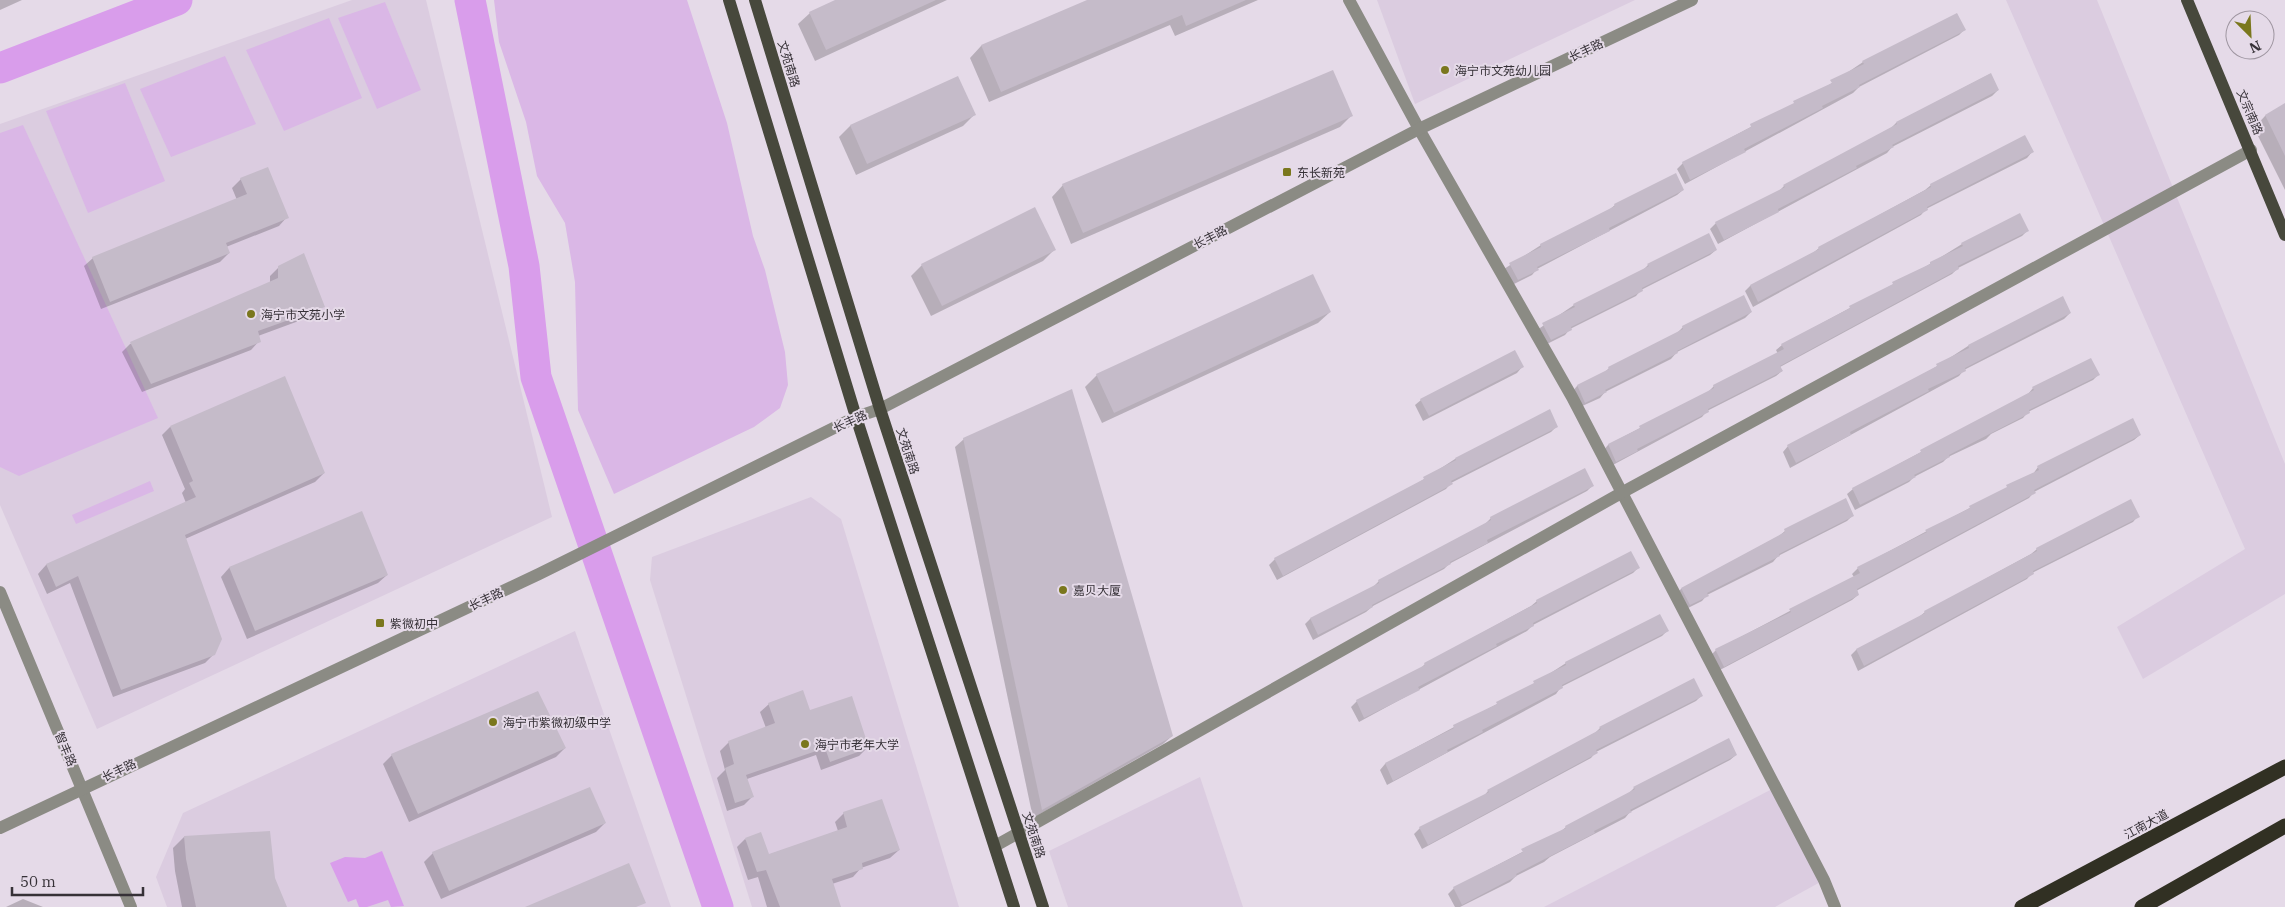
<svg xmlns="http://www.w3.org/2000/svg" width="2285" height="907" font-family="'IBM Plex Serif','Noto Sans SC',serif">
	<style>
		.built { fill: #dbcce0 }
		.green { fill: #dab7e6 }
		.water { fill: #d99deb }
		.shadow { fill: #0003 }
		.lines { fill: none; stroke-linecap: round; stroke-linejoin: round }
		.river { stroke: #d99deb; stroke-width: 31 }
		.building { fill: #c5bbc9 }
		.minor { stroke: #8b8b84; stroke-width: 12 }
		.major { stroke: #47483c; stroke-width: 12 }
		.highway { stroke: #313023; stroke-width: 15 }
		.poi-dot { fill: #7a771d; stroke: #e5dae8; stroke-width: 2 }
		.labels { text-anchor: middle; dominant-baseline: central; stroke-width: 4; stroke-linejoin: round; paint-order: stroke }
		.street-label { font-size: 12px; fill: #363137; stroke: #e5dae8 }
		.poi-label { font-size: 12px; fill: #363137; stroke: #e5dae8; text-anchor: start }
	</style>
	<rect width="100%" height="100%" fill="#e5dae8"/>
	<g class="built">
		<polygon points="352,0 426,0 552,517 97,729 0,505 0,124"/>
		<polygon points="1377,0 1635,0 1415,104"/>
		<polygon points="2006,0 2097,0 2285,464 2285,594 2143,679 2117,627 2245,549"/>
		<polygon points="811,497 841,519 959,907 752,907 650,580 652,557"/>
		<polygon points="575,631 671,907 167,907 156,877 183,813"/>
		<polygon points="1200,777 1243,907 1068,907 1049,851"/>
		<polygon points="1776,787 1824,880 1775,907 1544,907"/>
	</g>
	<g class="green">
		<polygon points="494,0 687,0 727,123 753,236 765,270 785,352 788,385 780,408 754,427 614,494 578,410 575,282 565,223 537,176 526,122 499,42"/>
		<polygon points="385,2 421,90 377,109 338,18"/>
		<polygon points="329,18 362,98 284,131 246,50"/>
		<polygon points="225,56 256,124 171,157 140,89"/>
		<polygon points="125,83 165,181 88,213 46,111"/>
		<polygon points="23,125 158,418 19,476 0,467 0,133"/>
		<polygon points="150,481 154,491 76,524 72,515"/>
	</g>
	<polygon class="water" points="382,851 404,906 391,907 388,900 367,907 359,907 356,899 348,902 330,863 345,857 365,858"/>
	<g class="shadow">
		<polygon points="0,0 22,0 0,10"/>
		<polygon points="838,0 947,0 815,61 798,24 810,13"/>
		<polygon points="1090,0 1258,0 1175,36 1170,25 989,102 970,58 981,46"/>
		<polygon points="1957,14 1964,30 1959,35 1859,87 1853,93 1685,184 1677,169 1683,163 1826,87 1863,62"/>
		<polygon points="1990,74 1998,90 1992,96 1892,147 1887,153 1718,244 1710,229 1716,223 1779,191 1784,186 1891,128 1896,123"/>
		<polygon points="957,78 974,115 963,126 856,175 839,137 850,126"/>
		<polygon points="2285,104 2285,190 2254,128 2265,116"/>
		<polygon points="1351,116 1340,127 1071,244 1052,197 1063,185"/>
		<polygon points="2032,152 2027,158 1926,209 1921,215 1753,307 1745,291 1750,286 1813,253 1819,248 1925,190 1931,185"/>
		<polygon points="241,179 287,217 279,226 226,247 229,253 220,262 101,309 84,266 93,258 237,200 232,188"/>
		<polygon points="1683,190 1677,195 1537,269 1532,275 1512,285 1504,269 1541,245 1609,210 1615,205"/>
		<polygon points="2027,231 2022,236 1958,268 1952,274 1780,367 1782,371 1776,376 1707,411 1702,417 1611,466 1603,451 1608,445 1708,392 1714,386 1778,354 1776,350 1782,345 1925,267 1962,244"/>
		<polygon points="1055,249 1043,261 931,316 911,276 922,265"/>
		<polygon points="1716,250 1710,255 1641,290 1636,296 1570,329 1565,335 1545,345 1537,330 1574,305 1643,270 1648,265"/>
		<polygon points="279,267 323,306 315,315 258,336 259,341 251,350 142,392 122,352 130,344 270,283 270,276"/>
		<polygon points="1330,312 1318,323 1102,423 1085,387 1097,375"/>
		<polygon points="1751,312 1745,318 1677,352 1671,359 1605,392 1600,398 1580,407 1572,392 1577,386 1603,374 1609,368 1677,333 1683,327"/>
		<polygon points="2070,313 2064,319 1964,370 1959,376 1790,468 1783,452 1788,446 1931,370 1968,346"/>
		<polygon points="1522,367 1517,373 1423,421 1415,405 1421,400"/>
		<polygon points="2098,375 2093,380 2028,412 2023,418 1991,434 1986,439 1948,457 1943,462 1914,477 1909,482 1855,510 1847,494 1853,489 2028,394 2033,388"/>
		<polygon points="1557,426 1551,432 1451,483 1446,489 1277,580 1269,565 1275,559 1418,483 1455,459"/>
		<polygon points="170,427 324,473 315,482 185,539 214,654 205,663 113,697 70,583 47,594 38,574 46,565 186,503 182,493 185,489 162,435"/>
		<polygon points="2140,435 2134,440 2034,492 2029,498 1856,591 1858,595 1852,600 1718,671 1710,656 1716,650 1854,577 1852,574 1858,568 2033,474 2038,467"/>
		<polygon points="964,439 1172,736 1163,744 1033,818 955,447"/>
		<polygon points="1592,486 1587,491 1449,564 1444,569 1373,606 1366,612 1313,640 1305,624 1310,619 1373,587 1379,581 1485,524 1491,518"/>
		<polygon points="361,513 387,575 378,583 247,639 221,577 229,568"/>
		<polygon points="1853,515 1847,521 1778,556 1773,562 1707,595 1702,601 1684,610 1676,594 1681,589 1779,536 1785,531"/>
		<polygon points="2138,516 2133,522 2032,573 2027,579 1858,671 1851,655 1856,650 1919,617 1925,612 2031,554 2037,549"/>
		<polygon points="1638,568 1633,573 1533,625 1527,631 1359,722 1351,707 1357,701 1419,670 1425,664 1531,606 1537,601"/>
		<polygon points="1667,631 1662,636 1561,687 1556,694 1387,785 1380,770 1385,764 1529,687 1566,663"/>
		<polygon points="1702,695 1696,701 1596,752 1591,758 1422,849 1414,834 1420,828 1483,797 1488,791 1595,733 1600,728"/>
		<polygon points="769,704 868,747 859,756 821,770 816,755 747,779 752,797 744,805 727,811 717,778 725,770 720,751 729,742 766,728 760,712"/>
		<polygon points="565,748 556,757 409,822 383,764 392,755"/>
		<polygon points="1736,755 1730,760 1630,812 1625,818 1550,857 1544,862 1516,876 1510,882 1460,907 1455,907 1448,894 1454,888 1560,832 1566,827 1629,793 1634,788"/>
		<polygon points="844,813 899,850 890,858 861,868 853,877 832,884 840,907 767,907 758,877 748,880 737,847 745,839 768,855 838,831 835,822"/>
		<polygon points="605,823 596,832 441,899 424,862 433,853"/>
		<polygon points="184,837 274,878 286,907 182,907 175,871 173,848"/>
		<polygon points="23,899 43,907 6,907"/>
	</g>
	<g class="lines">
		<g class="river">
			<polyline points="470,0 524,266 536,377 718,907"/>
			<polyline points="0,68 177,0"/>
		</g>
	</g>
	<g class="building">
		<polygon points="835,0 936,0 826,50 809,12"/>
		<polygon points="1087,0 1246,0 1186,26 1182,15 1001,92 981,45"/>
		<polygon points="1957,13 1966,30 1859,85 1860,87 1822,106 1823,108 1744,149 1746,152 1690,180 1682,162 1751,127 1750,124 1794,103 1793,101 1832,83 1830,80 1864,64 1862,61"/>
		<polygon points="1333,70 1353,116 1083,233 1062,184"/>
		<polygon points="1991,73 1999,90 1892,145 1894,147 1856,166 1857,168 1778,209 1779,212 1724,240 1715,222 1785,187 1783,185 1897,124 1896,122"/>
		<polygon points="958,76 976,115 867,164 850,125"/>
		<polygon points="2285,103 2285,156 2265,115"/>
		<polygon points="2025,135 2034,152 1927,207 1928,210 1758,302 1750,285 1819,249 1818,247 1931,187 1930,184"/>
		<polygon points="268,167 289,218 226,243 230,253 110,302 92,257 247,194 240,178"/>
		<polygon points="1676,173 1684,190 1609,228 1610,231 1537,267 1539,270 1518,280 1509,263 1541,247 1540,244 1615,206 1614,204"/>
		<polygon points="1035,207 1056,250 942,306 921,264"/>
		<polygon points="2020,213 2029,231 1958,266 1959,269 1780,366 1783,371 1708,409 1709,412 1637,449 1638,451 1616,462 1608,444 1640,428 1639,426 1714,388 1713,385 1784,349 1781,344 1850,308 1849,306 1893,284 1892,282 1930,264 1930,262 1963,246 1961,243"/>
		<polygon points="1709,233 1717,250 1642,288 1643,291 1571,327 1572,330 1551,340 1542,323 1575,307 1573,304 1649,266 1647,264"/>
		<polygon points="304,253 325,307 258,331 261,342 151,384 130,342 278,278 278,266"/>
		<polygon points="1313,274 1331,312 1114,413 1096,374"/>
		<polygon points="1744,295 1752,312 1677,351 1678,353 1605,390 1607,392 1585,403 1577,385 1609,369 1608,367 1683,329 1682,326"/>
		<polygon points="2063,296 2071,313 1965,368 1966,371 1928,389 1929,391 1850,432 1851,435 1796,463 1787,445 1937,366 1936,364 1969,348 1968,345"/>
		<polygon points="1515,350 1524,367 1429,416 1420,399"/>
		<polygon points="2091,358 2100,375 2029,410 2030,413 1949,455 1950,457 1914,475 1916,477 1860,505 1852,488 1921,452 1920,450 2034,390 2032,387"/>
		<polygon points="285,376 325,473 185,535 222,639 215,655 121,690 78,576 56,587 46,564 196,497 189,483 193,481 170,426"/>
		<polygon points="1072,389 1173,736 1042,810 963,438"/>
		<polygon points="1550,409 1558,427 1451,481 1453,484 1283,576 1274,558 1424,479 1423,477 1456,460 1455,458"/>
		<polygon points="2133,418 2141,435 2034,490 2036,493 1857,589 1859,595 1724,667 1715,649 1791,612 1789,609 1860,573 1857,567 1927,532 1925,530 1970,508 1969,506 2007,487 2006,485 2039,470 2037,466"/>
		<polygon points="1585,468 1594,486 1487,540 1488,543 1450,562 1451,564 1372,605 1373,607 1318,635 1310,618 1379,583 1378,580 1491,520 1490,517"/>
		<polygon points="1846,498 1854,516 1779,554 1780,556 1707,593 1709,596 1690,605 1681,588 1785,532 1784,529"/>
		<polygon points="2131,499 2140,517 2033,571 2034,574 1864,666 1856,649 1925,613 1924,611 2037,551 2036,548"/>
		<polygon points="362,511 388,575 255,631 229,567"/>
		<polygon points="1631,551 1640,568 1533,623 1534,626 1496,644 1497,646 1418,687 1420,690 1364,718 1356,700 1425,665 1424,663 1537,603 1536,600"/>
		<polygon points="1660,614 1669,631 1562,685 1563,688 1482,730 1483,732 1447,750 1448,752 1393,781 1385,763 1454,728 1453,725 1497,704 1496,702 1534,683 1533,681 1566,665 1565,662"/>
		<polygon points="1694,678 1703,696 1596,750 1598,753 1428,845 1419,827 1489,792 1487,790 1601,729 1599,727"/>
		<polygon points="803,690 810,710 852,696 869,748 830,762 825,748 746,775 754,797 735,803 725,768 734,764 728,741 775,723 768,703"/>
		<polygon points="538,691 566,748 418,814 391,754"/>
		<polygon points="1729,738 1737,755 1630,810 1632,812 1594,831 1595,833 1516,874 1517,876 1462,905 1453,887 1523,852 1521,849 1566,828 1565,826 1635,789 1633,787"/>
		<polygon points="590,787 606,823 449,891 432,852"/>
		<polygon points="882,799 900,850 862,863 863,869 832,879 841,907 780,907 766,870 757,872 745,838 761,832 769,854 847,827 843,812"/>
		<polygon points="270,831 275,878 287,907 196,907 186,859 184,836"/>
		<polygon points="629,863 646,903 636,907 525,907"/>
	</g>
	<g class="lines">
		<g class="minor">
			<polyline points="1349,0 1419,129 1572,397 1824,880 1835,907"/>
			<polyline points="0,592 131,907"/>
			<polyline points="0,828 539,574 856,417 880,409 1419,129 1692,0"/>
			<polyline points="995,846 1623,492 2251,150"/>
		</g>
		<g class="major">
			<polyline points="729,0 856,417 1014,907"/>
			<polyline points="755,0 880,409 1043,907"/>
			<polyline points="2187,0 2285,235"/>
		</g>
		<g class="highway">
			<polyline points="2022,907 2285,767"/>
			<polyline points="2142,907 2285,826"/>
		</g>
	</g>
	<g class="poi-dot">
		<circle cx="1445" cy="70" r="5"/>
		<rect x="1282" y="167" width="10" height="10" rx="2.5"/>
		<circle cx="251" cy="314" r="5"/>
		<circle cx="1063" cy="590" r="5"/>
		<rect x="375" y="618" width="10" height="10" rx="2.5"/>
		<circle cx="493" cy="722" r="5"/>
		<circle cx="805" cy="744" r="5"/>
	</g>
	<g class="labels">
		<g class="street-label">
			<text transform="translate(1586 50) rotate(-25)">长丰路</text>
			<text transform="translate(789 64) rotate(73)">文苑南路</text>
			<text transform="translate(2250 112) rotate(67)">文宗南路</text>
			<text transform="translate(1210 237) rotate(-27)">长丰路</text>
			<text transform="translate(850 421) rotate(-24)">长丰路</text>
			<text transform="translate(908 451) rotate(72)">文苑南路</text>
			<text transform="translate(486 599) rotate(-25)">长丰路</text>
			<text transform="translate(66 749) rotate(67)">智丰路</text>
			<text transform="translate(119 770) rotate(-25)">长丰路</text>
			<text transform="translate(2146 824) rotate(-28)">江南大道</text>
			<text transform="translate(1034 835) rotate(72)">文苑南路</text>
		</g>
		<g class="poi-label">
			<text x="1455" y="70">海宁市文苑幼儿园</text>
			<text x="1297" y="172">东长新苑</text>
			<text x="261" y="314">海宁市文苑小学</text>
			<text x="1073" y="590">嘉贝大厦</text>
			<text x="390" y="623">紫微初中</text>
			<text x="503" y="722">海宁市紫微初级中学</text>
			<text x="815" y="744">海宁市老年大学</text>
		</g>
	</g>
	<g transform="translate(2250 35) rotate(156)"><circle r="24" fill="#e5dae8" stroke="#9f96a1"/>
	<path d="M0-4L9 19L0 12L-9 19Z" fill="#7a771d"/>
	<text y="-8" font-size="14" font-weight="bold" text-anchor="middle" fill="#363137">N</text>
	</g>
	<path d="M12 887v8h131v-8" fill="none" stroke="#363137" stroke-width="2.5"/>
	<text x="20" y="887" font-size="15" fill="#363137" stroke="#e5dae8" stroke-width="4" paint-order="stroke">50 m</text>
</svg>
